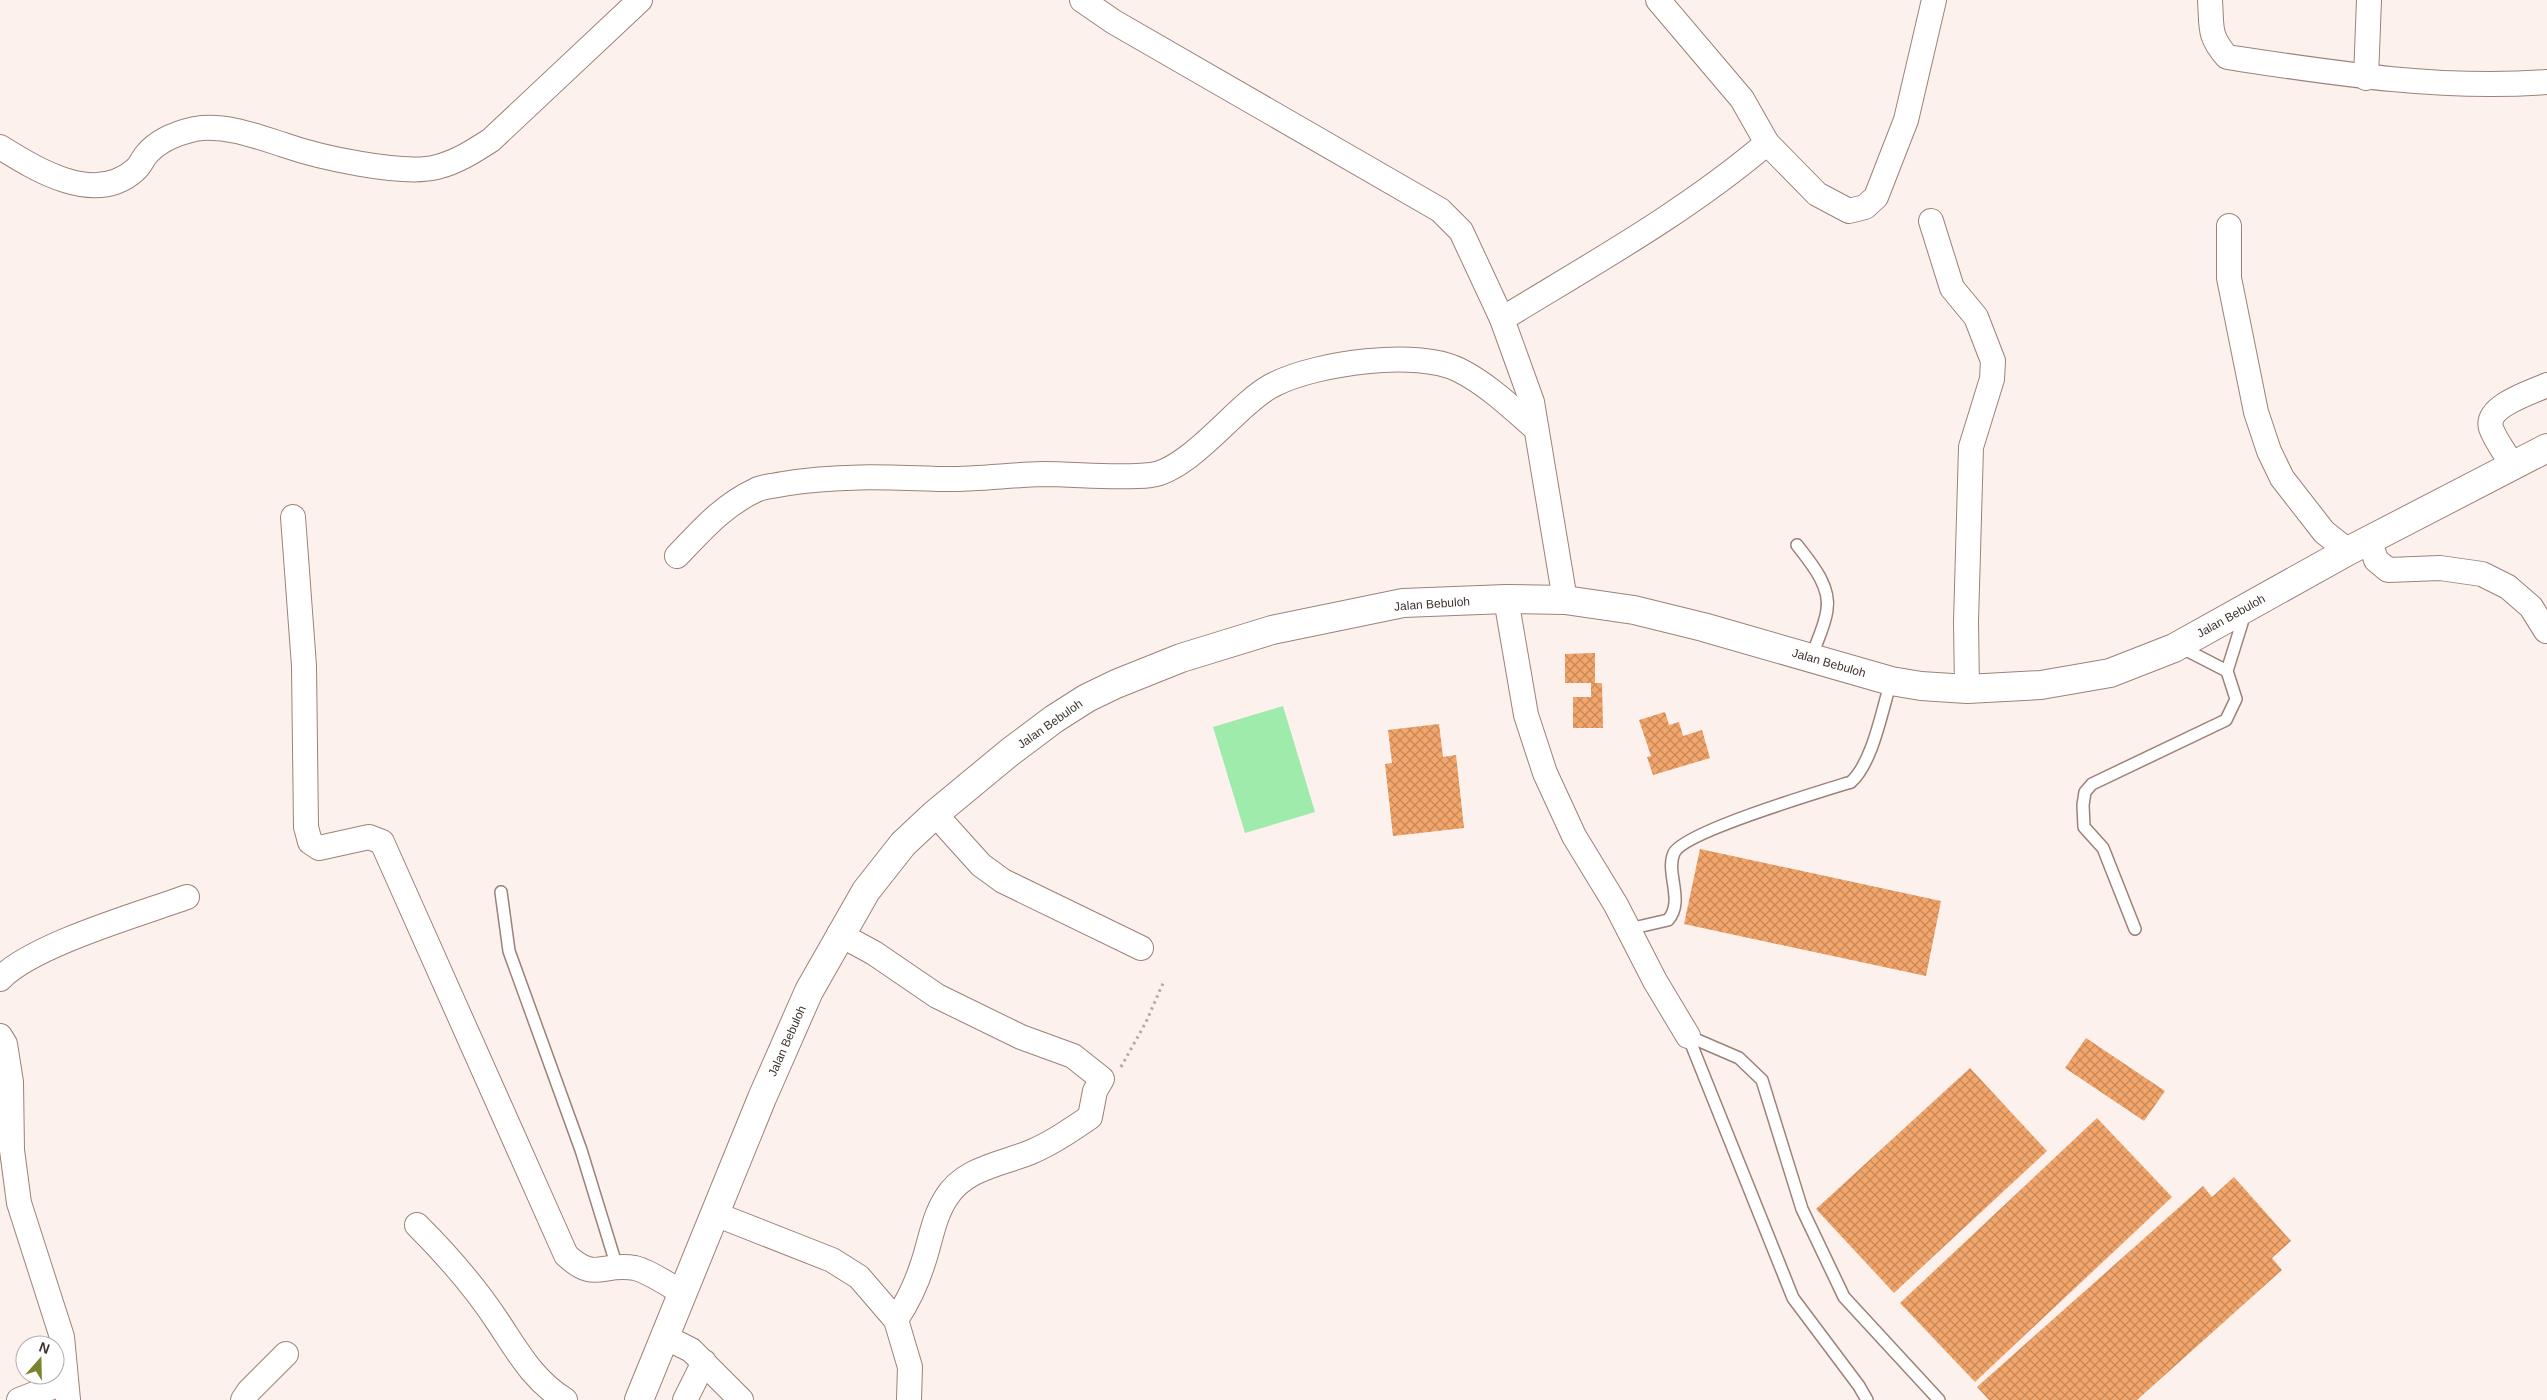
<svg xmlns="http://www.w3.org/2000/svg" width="2547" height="1400" font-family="Helvetica,sans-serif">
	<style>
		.green { fill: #9febab }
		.building { fill: url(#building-cross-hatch) }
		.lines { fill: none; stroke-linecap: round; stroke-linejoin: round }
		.lane-casing { stroke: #9c8278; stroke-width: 14 }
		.street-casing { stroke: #9c8278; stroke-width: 26 }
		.secondary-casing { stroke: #9c8278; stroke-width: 30 }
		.path { stroke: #b4a8a4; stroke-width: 3; stroke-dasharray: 2.5 4; stroke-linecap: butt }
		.lane { stroke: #fff; stroke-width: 11 }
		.street { stroke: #fff; stroke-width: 24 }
		.secondary { stroke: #fff; stroke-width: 28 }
		.labels { text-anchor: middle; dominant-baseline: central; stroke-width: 4; stroke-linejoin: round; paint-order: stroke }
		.street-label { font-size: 12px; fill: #3e332f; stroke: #fff }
	</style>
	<defs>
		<pattern id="building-cross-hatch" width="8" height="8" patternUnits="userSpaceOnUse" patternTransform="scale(1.25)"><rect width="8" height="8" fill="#f3a66b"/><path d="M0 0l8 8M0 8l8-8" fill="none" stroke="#c68858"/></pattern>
	</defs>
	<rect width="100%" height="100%" fill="#fdf1ed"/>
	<polygon class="green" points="1283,706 1315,812 1245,833 1213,727"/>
	<g class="building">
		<polygon points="1595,653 1595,683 1602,683 1603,728 1573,728 1573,697 1591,697 1591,683 1565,683 1565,654"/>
		<polygon points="1665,712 1669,725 1679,722 1683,736 1702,730 1710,758 1653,775 1647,757 1651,756 1639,720"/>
		<polygon points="1439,724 1443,757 1456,755 1464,828 1393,836 1385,764 1392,763 1388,730"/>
		<polygon points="1700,849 1941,901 1926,976 1684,924"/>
		<polygon points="2086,1038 2165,1091 2144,1121 2065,1068"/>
		<polygon points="1970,1068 2047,1151 1894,1293 1816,1209"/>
		<polygon points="2097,1118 2172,1197 1975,1382 1900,1303"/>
		<polygon points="2234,1177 2291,1241 2272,1258 2282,1270 2137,1400 1989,1400 1977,1387 2203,1186 2212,1197"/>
	</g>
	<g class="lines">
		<defs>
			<g id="lane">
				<path d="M1797,545C1811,563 1831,586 1827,610C1825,626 1816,643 1811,658"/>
				<polyline points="2178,649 2190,652 2227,671"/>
				<polyline points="501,892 509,951 581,1150 617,1267"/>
				<path d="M1629,929L1668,920C1685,901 1665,873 1674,853C1684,832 1822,791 1851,782C1873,762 1882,710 1891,681"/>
				<polyline points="2135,929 2103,848 2084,827 2083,805 2085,792 2092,784 2226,720 2236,699 2227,671 2242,623 2243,612"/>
				<polyline points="1688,1036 1739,1058 1762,1080 1802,1209 1844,1297 1939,1400"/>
				<polyline points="1688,1036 1793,1298 1859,1386 1867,1400"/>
			</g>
			<g id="street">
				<polyline points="1082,0 1114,22 1440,210 1461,231 1502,319 1532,402 1565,600"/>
				<path d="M2210,0C2212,28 2208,35 2227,57C2333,73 2439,90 2547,82"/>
				<polyline points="2366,78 2369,0"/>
				<polyline points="1767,143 1817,194 1849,211 1865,207 1876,197 1906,120 1934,0"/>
				<path d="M0,147C37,170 95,206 135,170C140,166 142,160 146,155C158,140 177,133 195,129C225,124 256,136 284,145C318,157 403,176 437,167C457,162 474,151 491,140L640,0"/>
				<polyline points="1931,221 1952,288 1976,317 1993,361 1992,379 1971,447 1966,622 1967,689"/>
				<polyline points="2229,226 2229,278 2256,412 2269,451 2282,478 2324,532 2348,551"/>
				<path d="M1502,319C1592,264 1686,212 1767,143L1742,99L1658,0"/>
				<path d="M2513,466C2506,454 2495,440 2491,428C2485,406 2532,392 2547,385"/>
				<path d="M293,517L304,666L306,827L310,842L319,848L369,837L382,842L566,1255C596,1283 601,1262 635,1268C651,1272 668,1285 683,1293"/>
				<polyline points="2370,541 2376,560 2388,570 2440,568 2482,574 2508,587 2531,607 2546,631"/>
				<path d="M677,556C702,530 722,506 756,490C764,486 774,486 783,484C835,475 886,477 939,479C973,480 1008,475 1042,474C1078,474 1116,479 1151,475C1183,471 1223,424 1248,403C1256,396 1266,388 1275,384C1317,363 1416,349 1459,370C1487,384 1511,407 1534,427"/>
				<polyline points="1506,599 1526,715 1545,773 1574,836 1616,905 1655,981 1688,1036"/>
				<polyline points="935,814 981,865 1003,881 1141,948"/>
				<path d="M839,934L874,953L937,996L1021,1037L1073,1056L1102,1079L1095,1091L1090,1117C1071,1130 1052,1143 1031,1152C1002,1164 964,1168 946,1198C933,1218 930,1244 922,1266C916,1285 907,1303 896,1320"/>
				<path d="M0,979C32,945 140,914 187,897"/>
				<polyline points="0,1036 5,1044 11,1082 12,1150 19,1203 62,1337 68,1400"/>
				<polyline points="715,1214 832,1260 859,1277 896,1320 910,1367 909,1400"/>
				<path d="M417,1225C447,1255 475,1287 498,1322C518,1352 533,1380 565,1400"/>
				<polyline points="665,1337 691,1350 741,1400"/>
				<polyline points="19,1400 65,1382"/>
				<polyline points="243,1400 249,1391 286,1354"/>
				<polyline points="685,1400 704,1362"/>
			</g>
			<polyline id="secondary" points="639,1400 762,1098 809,991 866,891 903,844 935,814 1010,752 1054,719 1087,698 1116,684 1181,658 1272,630 1403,603 1506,599 1565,600 1634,610 1703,627 1891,681 1921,686 1967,689 2041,685 2110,673 2174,648 2348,551 2547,448"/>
		</defs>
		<use href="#lane" class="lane-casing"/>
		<use href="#street" class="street-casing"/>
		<use href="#secondary" class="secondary-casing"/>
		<polyline class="path" points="1121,1067 1146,1022 1164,981"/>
		<use href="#lane" class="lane"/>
		<use href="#street" class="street"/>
		<use href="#secondary" class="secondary"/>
	</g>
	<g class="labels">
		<g class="street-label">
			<text transform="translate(1432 604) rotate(-4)">Jalan Bebuloh</text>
			<text transform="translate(2231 616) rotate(-29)">Jalan Bebuloh</text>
			<text transform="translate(1829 663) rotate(16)">Jalan Bebuloh</text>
			<text transform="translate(1050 724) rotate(-35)">Jalan Bebuloh</text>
			<text transform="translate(787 1041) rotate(-66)">Jalan Bebuloh</text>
		</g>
	</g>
	<g transform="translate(40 1360) rotate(20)"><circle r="24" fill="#ffffff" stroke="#b2adac"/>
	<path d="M0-4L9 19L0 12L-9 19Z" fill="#7c832e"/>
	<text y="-8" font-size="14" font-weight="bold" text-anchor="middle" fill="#3e332f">N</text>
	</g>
</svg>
